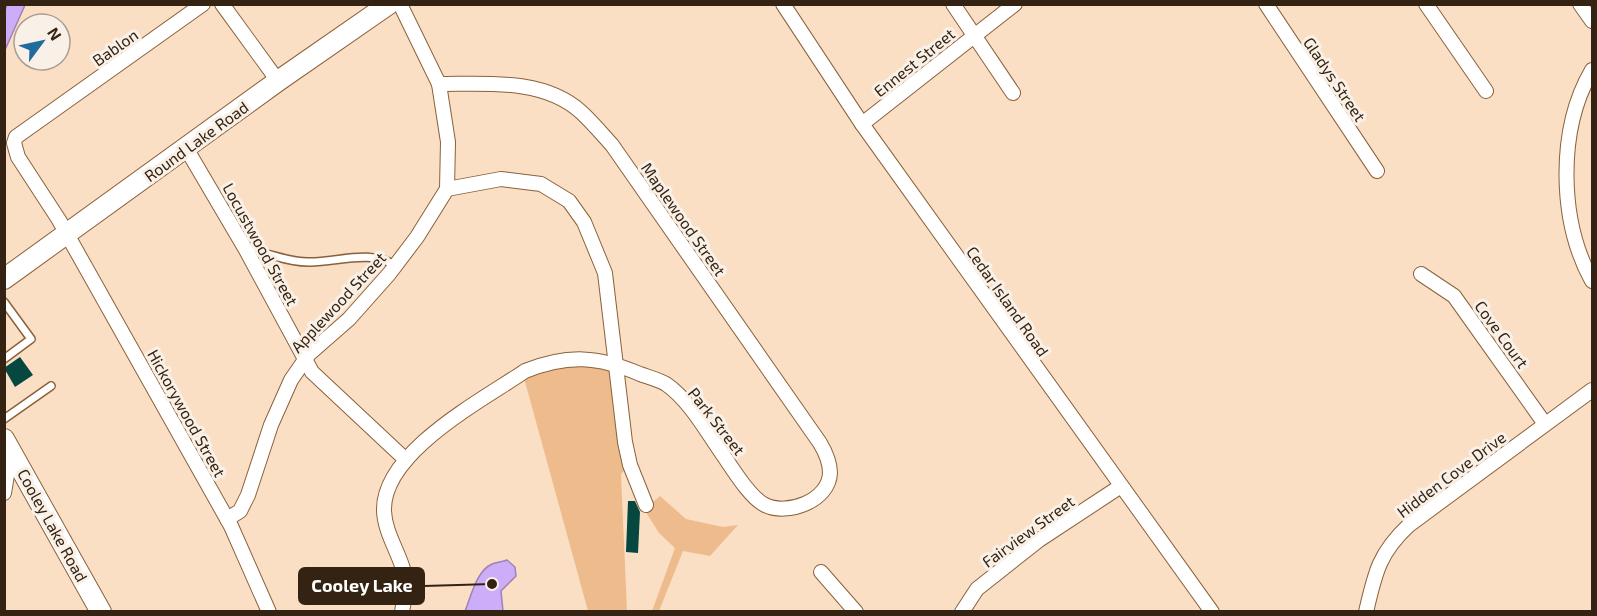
<svg xmlns="http://www.w3.org/2000/svg" width="1597" height="616" font-family="'Exo 2',sans-serif">
	<style>
		.green { fill: #eebb8d }
		.water { fill: #cdacf9; stroke: #9f83b4; stroke-width: 1.5 }
		.building { fill: #064740 }
		.lines { fill: none; stroke-linecap: round; stroke-linejoin: round }
		.lane-casing { stroke: #8a613a; stroke-width: 10 }
		.street-casing { stroke: #8a613a; stroke-width: 16 }
		.secondary-casing { stroke: #8a613a; stroke-width: 22 }
		.lane { stroke: #fff; stroke-width: 7 }
		.street { stroke: #fff; stroke-width: 14 }
		.secondary { stroke: #fff; stroke-width: 20 }
		.labels { text-anchor: middle; dominant-baseline: central; stroke-width: 6; stroke-linejoin: round; paint-order: stroke }
		.street-label { font-size: 16px; fill: #342312; stroke: #f9f0e7 }
		.leader { fill: none; stroke: #342312; stroke-width: 2 }
		.callout-dot { fill: #342312; stroke: #f9f0e7; stroke-width: 2 }
		.callout { fill: #342312; stroke: #342312; stroke-width: 2 }
		.callout-label { font-size: 18px; text-anchor: middle; font-weight: bold; fill: #fff }
	</style>
	<rect width="100%" height="100%" fill="#fbdfc5"/>
	<g class="green">
		<polygon points="566,364 611,369 626,469 621,474 627,611 588,611 524,378"/>
		<polygon points="660,496 686,519 723,527 738,525 710,556 683,551 659,611 652,611 675,548 659,533 644,509"/>
	</g>
	<g class="water">
		<polygon points="7,5 25,5 5,50 5,10"/>
		<path d="M507,560L515,567L516,576L501,591L503,611H465C471,597 476,571 492,564C497,562 502,562 507,560Z"/>
	</g>
	<g class="building">
		<polygon points="20,357 33,375 15,387 4,368"/>
		<polygon points="628,501 635,501 640,512 638,553 626,552"/>
	</g>
	<g class="lines">
		<defs>
			<g id="lane">
				<path d="M246,250C268,252 288,263 310,262C339,262 370,249 396,266"/>
				<polyline points="4,302 31,339 4,359"/>
				<polyline points="4,419 51,386"/>
			</g>
			<g id="street">
				<polyline points="203,4 16,137 14,143 18,157 59,220 231,526 269,612"/>
				<polyline points="222,4 278,81"/>
				<polyline points="783,4 862,124 1212,612"/>
				<polyline points="953,4 1013,93"/>
				<polyline points="1266,4 1377,171"/>
				<polyline points="1426,4 1486,91"/>
				<polyline points="1580,4 1592,21"/>
				<path d="M1592,70C1557,130 1559,221 1592,281"/>
				<polyline points="862,124 1015,4"/>
				<polyline points="186,148 246,250 312,372 406,460"/>
				<polyline points="447,189 501,179 541,184 569,201 584,222 605,273 625,442 630,465 646,505"/>
				<polyline points="1421,274 1454,296 1545,424"/>
				<polyline points="4,493 11,451"/>
				<polyline points="227,519 240,511 248,495 271,425 291,380 309,354 349,319 389,274 417,237 447,189 448,142 439,84 400,4"/>
				<polyline points="821,572 856,612"/>
				<path d="M402,612C403,604 406,596 406,589C407,562 385,538 384,511C382,452 483,400 525,371C568,354 598,356 640,374C648,377 659,380 666,384C689,400 705,429 721,452C731,466 749,497 765,505C787,516 829,501 830,473C830,462 826,453 820,443L612,145C602,134 592,122 581,112C544,78 485,84 439,84"/>
				<polyline points="962,612 977,589 1039,540 1121,486"/>
				<path d="M1366,612C1375,573 1379,553 1409,525L1592,390"/>
			</g>
			<g id="secondary">
				<polyline points="4,279 278,81 389,4"/>
				<polyline points="4,439 101,612"/>
			</g>
		</defs>
		<use href="#lane" class="lane-casing"/>
		<use href="#street" class="street-casing"/>
		<use href="#secondary" class="secondary-casing"/>
		<use href="#lane" class="lane"/>
		<use href="#street" class="street"/>
		<use href="#secondary" class="secondary"/>
	</g>
	<g class="labels">
		<g class="street-label">
			<text transform="translate(115 47) rotate(-35)">Bablon</text>
			<text transform="translate(914 62) rotate(-39)">Ennest Street</text>
			<text transform="translate(1335 79) rotate(56)">Gladys Street</text>
			<text transform="translate(196 141) rotate(-36)">Round Lake Road</text>
			<text transform="translate(684 219) rotate(55)">Maplewood Street</text>
			<text transform="translate(261 244) rotate(61)">Locustwood Street</text>
			<text transform="translate(1008 301) rotate(55)">Cedar Island Road</text>
			<text transform="translate(338 302) rotate(-47)">Applewood Street</text>
			<text transform="translate(1502 334) rotate(54)">Cove Court</text>
			<text transform="translate(187 413) rotate(61)">Hickorywood Street</text>
			<text transform="translate(717 421) rotate(52)">Park Street</text>
			<text transform="translate(1451 474) rotate(-37)">Hidden Cove Drive</text>
			<text transform="translate(53 525) rotate(61)">Cooley Lake Road</text>
			<text transform="translate(1028 531) rotate(-36)">Fairview Street</text>
		</g>
	</g>
	<path class="leader" d="M492 584L424 586"/>
	<circle class="callout-dot" cx="492" cy="584" r="6"/>
	<rect class="callout" x="299" y="568" width="125" height="36" rx="6"/>
	<g class="callout-label">
		<text x="362" y="592">Cooley Lake</text>
	</g>
	<rect width="1597" height="616" fill="none" stroke="#342312" stroke-width="12"/>
	<g transform="translate(42 42) rotate(57)"><circle r="28" fill="#f9f0e7" stroke="#aa9e92" stroke-width="1.5"/>
	<path d="M0-4.5L10 22L0 15L-10 22Z" fill="#216b9e"/>
	<text y="-9" font-size="16" font-weight="bold" text-anchor="middle" fill="#342312">N</text>
	</g>
</svg>
